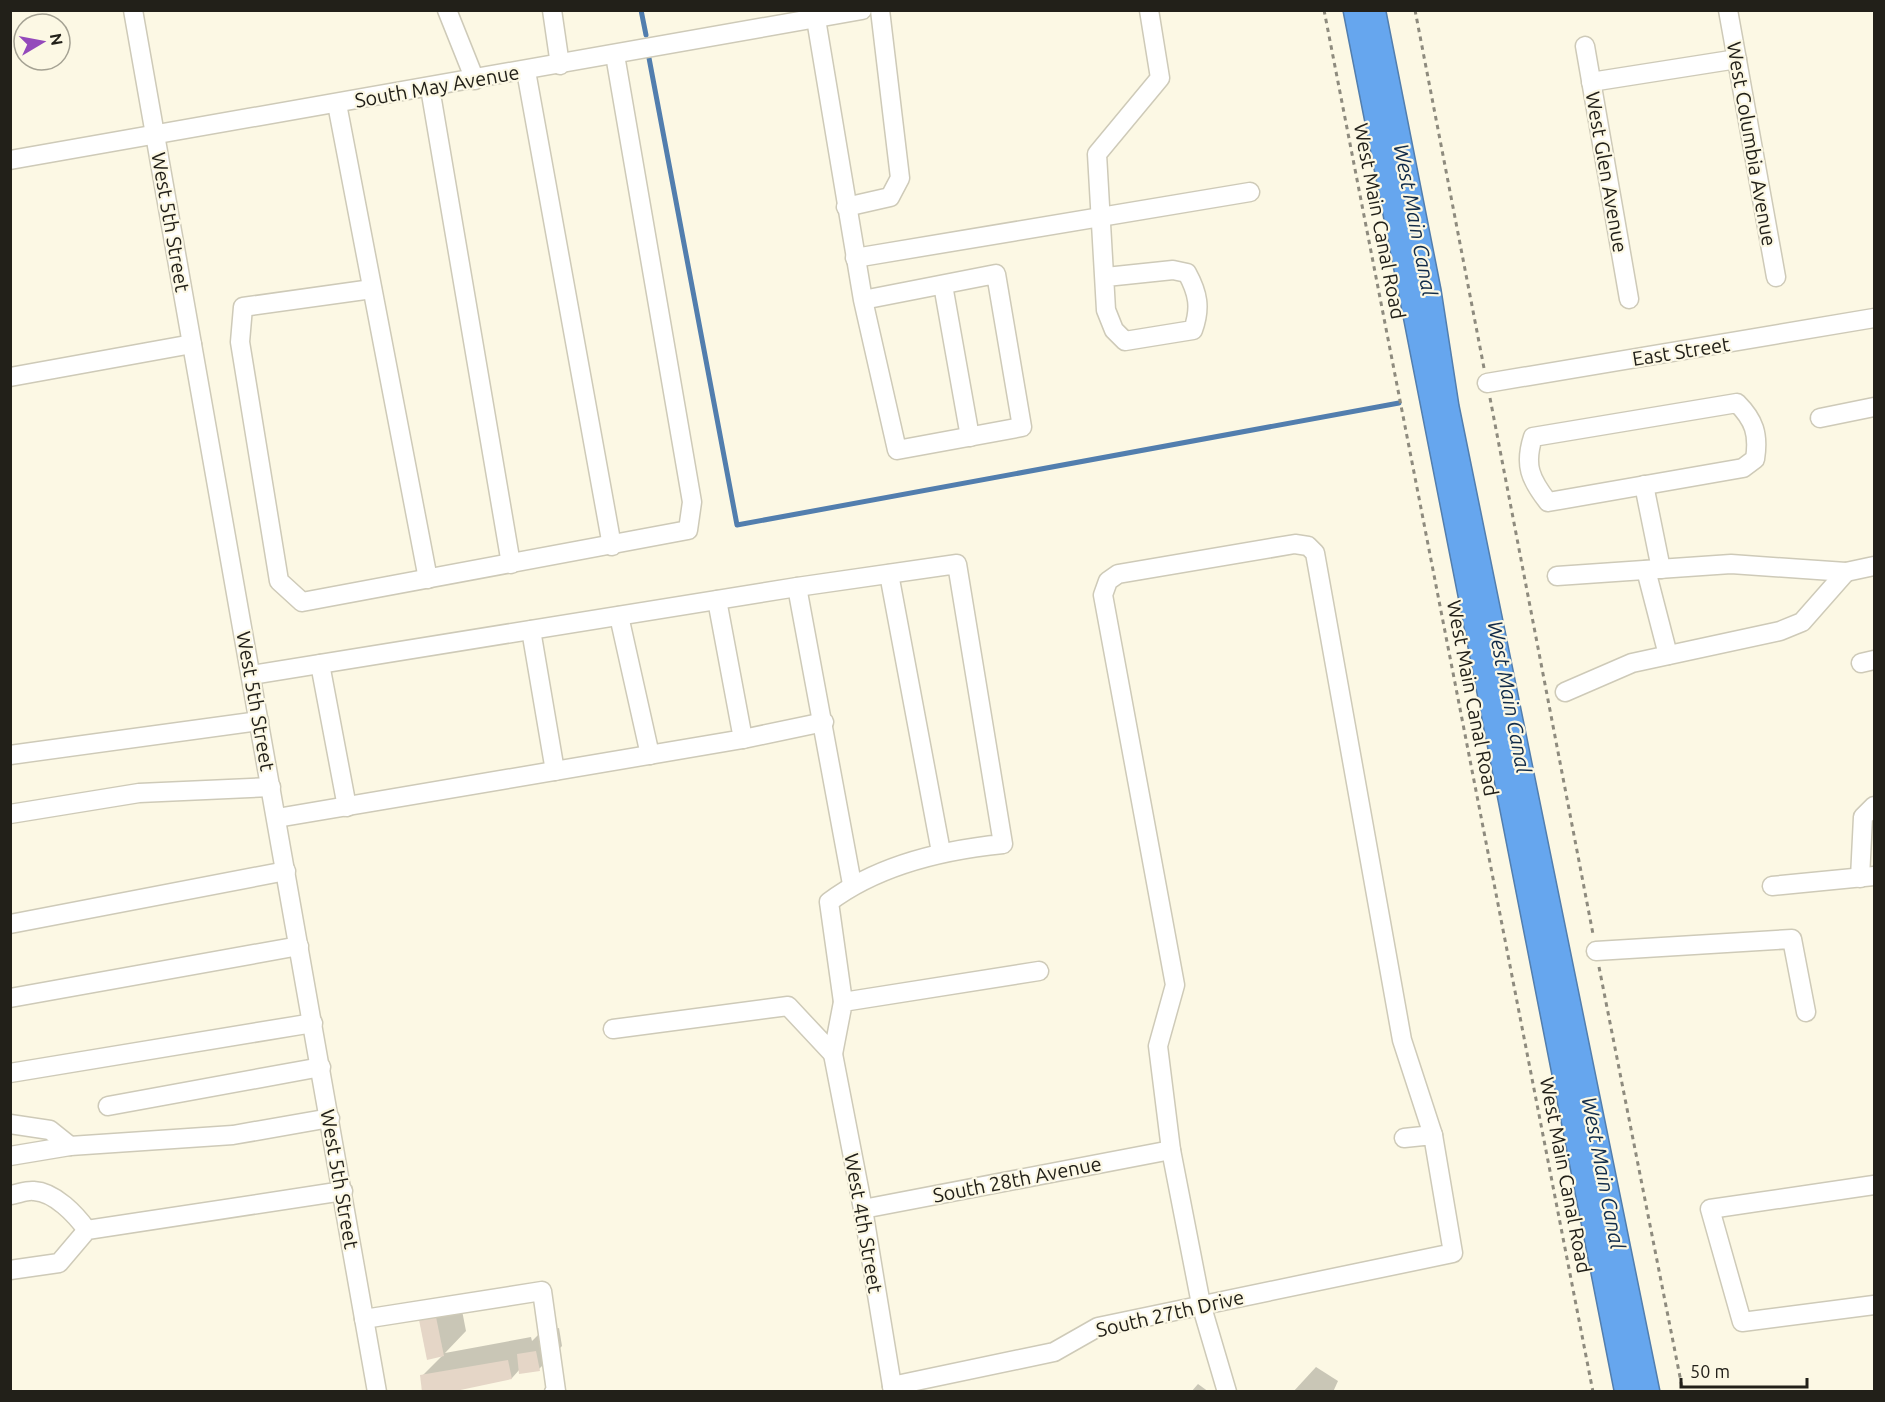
<svg xmlns="http://www.w3.org/2000/svg" width="1885" height="1402" font-family="Ubuntu,sans-serif">
	<style>
		.water { fill: #66a6ee; stroke: #527eae; stroke-width: 1.5 }
		.shadow { fill: #0003 }
		.lines { fill: none; stroke-linecap: round; stroke-linejoin: round }
		.stream { stroke: #527eae; stroke-width: 5 }
		.building { fill: #e5d6c7 }
		.minor-casing { stroke: #cecab8; stroke-width: 21 }
		.path { stroke: #8e8b7e; stroke-width: 3; stroke-dasharray: 4.5 4.5; stroke-linecap: butt }
		.minor { stroke: #fff; stroke-width: 18 }
		.labels { text-anchor: middle; dominant-baseline: central; stroke-width: 4.5; stroke-linejoin: round; paint-order: stroke }
		.street-label { font-size: 20px; fill: #222019; stroke: #fcf8e4 }
		.water-label { font-size: 21px; font-style: italic; fill: #112b48; stroke: #fcf8e4 }
	</style>
	<rect width="100%" height="100%" fill="#fcf8e4"/>
	<polygon class="water" points="1343,11 1386,11 1441,289 1459,405 1660,1391 1614,1391"/>
	<g class="shadow">
		<polygon points="459,1295 466,1331 445,1353 531,1337 532,1341 542,1331 559,1328 562,1346 539,1369 520,1369 512,1378 443,1392 422,1376 443,1355 421,1320 444,1297"/>
		<polygon points="1316,1367 1338,1381 1333,1392 1293,1392"/>
		<polygon points="1198,1384 1209,1392 1191,1392"/>
	</g>
	<g class="lines">
		<g class="stream">
			<polyline points="641,10 646,35"/>
			<polyline points="649,58 737,525 1399,403"/>
		</g>
	</g>
	<g class="building">
		<polygon points="436,1317 444,1356 427,1360 419,1320"/>
		<polygon points="536,1351 540,1371 519,1374 517,1354"/>
		<polygon points="508,1360 512,1379 451,1392 422,1392 420,1375"/>
	</g>
	<g class="lines">
		<defs>
			<g id="minor">
				<polyline points="133,10 377,1392"/>
				<polyline points="447,10 475,80"/>
				<polyline points="552,10 560,65"/>
				<polyline points="1728,10 1776,277"/>
				<polyline points="816,19 863,300 897,450 1022,427 996,274 863,300"/>
				<polyline points="1585,46 1629,299"/>
				<polyline points="526,71 612,546"/>
				<polyline points="1591,82 1737,59"/>
				<polyline points="430,88 511,564"/>
				<polyline points="337,104 428,579"/>
				<polyline points="10,160 862,10"/>
				<polyline points="846,207 890,197 900,178 880,10"/>
				<polyline points="855,258 1250,192"/>
				<path d="M1106,277L1173,270L1187,273C1198,293 1201,308 1193,330L1125,341L1114,330L1106,310L1097,154L1160,78L1149,10"/>
				<polyline points="943,285 970,437"/>
				<polyline points="372,289 243,307 240,342 279,581 302,602 688,530 692,502 615,55"/>
				<polyline points="10,377 192,344"/>
				<polyline points="1487,383 1874,318"/>
				<path d="M1737,403C1754,420 1759,434 1755,459L1743,468L1548,502C1530,479 1524,465 1533,437Z"/>
				<polyline points="1820,418 1874,407"/>
				<polyline points="1644,485 1661,569"/>
				<polyline points="1646,570 1668,655"/>
				<polyline points="889,574 941,852"/>
				<polyline points="1557,576 1731,564 1846,572 1874,566"/>
				<polyline points="797,587 852,884"/>
				<polyline points="619,616 650,755"/>
				<polyline points="531,630 555,771"/>
				<polyline points="1861,663 1874,660"/>
				<polyline points="320,664 347,807"/>
				<path d="M251,675L797,587L957,564L1003,844C943,850 878,865 829,902L843,1002"/>
				<polyline points="1565,692 1632,663 1780,631 1802,622 1846,572"/>
				<polyline points="743,739 824,722"/>
				<polyline points="10,755 259,721"/>
				<polyline points="10,814 139,793 271,787"/>
				<polyline points="277,818 743,739 717,600"/>
				<polyline points="1860,878 1863,817 1874,806"/>
				<polyline points="1772,886 1874,876"/>
				<polyline points="10,924 286,871"/>
				<polyline points="1596,951 1792,939 1806,1012"/>
				<polyline points="10,998 299,946"/>
				<polyline points="613,1029 788,1006 833,1054 843,1002 1039,971"/>
				<polyline points="833,1054 863,1209 893,1392"/>
				<polyline points="10,1073 313,1023"/>
				<polyline points="108,1106 321,1067"/>
				<polyline points="10,1124 50,1130 70,1146"/>
				<polyline points="10,1156 70,1146 233,1135 330,1118"/>
				<polyline points="1874,1185 1710,1209 1742,1322 1874,1305"/>
				<path d="M10,1195C18,1194 27,1190 34,1191C55,1192 76,1215 87,1230"/>
				<polyline points="863,1209 1171,1150"/>
				<polyline points="10,1270 59,1263 87,1230 343,1191"/>
				<polyline points="364,1319 542,1291 556,1391 554,1392"/>
				<polyline points="892,1386 1054,1352 1098,1327 1453,1253 1433,1135 1404,1138"/>
				<polyline points="1227,1392 1201,1304 1171,1150 1158,1046 1175,985 1103,595 1108,581 1118,574 1295,544 1308,546 1315,553 1402,1040 1433,1135"/>
			</g>
		</defs>
		<use href="#minor" class="minor-casing"/>
		<g class="path">
			<polyline points="1324,10 1593,1392"/>
			<polyline points="1415,10 1484,368"/>
			<polyline points="1490,398 1593,934"/>
			<polyline points="1599,967 1683,1392"/>
		</g>
		<use href="#minor" class="minor"/>
	</g>
	<g class="labels">
		<g class="street-label">
			<text transform="translate(437 86) rotate(-10)">South May Avenue</text>
			<text transform="translate(1752 144) rotate(80)">West Columbia Avenue</text>
			<text transform="translate(1607 172) rotate(80)">West Glen Avenue</text>
			<text transform="translate(1380 221) rotate(79)">West Main Canal Road</text>
			<text transform="translate(171 222) rotate(80)">West 5th Street</text>
			<text transform="translate(1681 351) rotate(-9)">East Street</text>
			<text transform="translate(1473 698) rotate(79)">West Main Canal Road</text>
			<text transform="translate(256 701) rotate(80)">West 5th Street</text>
			<text transform="translate(1566 1175) rotate(79)">West Main Canal Road</text>
			<text transform="translate(340 1179) rotate(80)">West 5th Street</text>
			<text transform="translate(1017 1179) rotate(-11)">South 28th Avenue</text>
			<text transform="translate(864 1223) rotate(80)">West 4th Street</text>
			<text transform="translate(1170 1313) rotate(-13)">South 27th Drive</text>
		</g>
		<g class="water-label">
			<text transform="translate(1416 220) rotate(79)">West Main Canal</text>
			<text transform="translate(1510 697) rotate(79)">West Main Canal</text>
			<text transform="translate(1604 1173) rotate(79)">West Main Canal</text>
		</g>
	</g>
	<rect width="1885" height="1402" fill="none" stroke="#222019" stroke-width="24"/>
	<g transform="translate(42 42) rotate(80)"><circle r="28" fill="#fcf8e4" stroke="#a5a293" stroke-width="1.5"/>
	<path d="M0-4.5L10 22L0 15L-10 22Z" fill="#9449bb"/>
	<text y="-9" font-size="16" font-weight="bold" text-anchor="middle" fill="#222019">N</text>
	</g>
	<path d="M1681 1378v9h126v-9" fill="none" stroke="#222019" stroke-width="3"/>
	<text x="1690" y="1378" font-size="18" fill="#222019" stroke="#fcf8e4" stroke-width="4.5" paint-order="stroke">50 m</text>
</svg>
